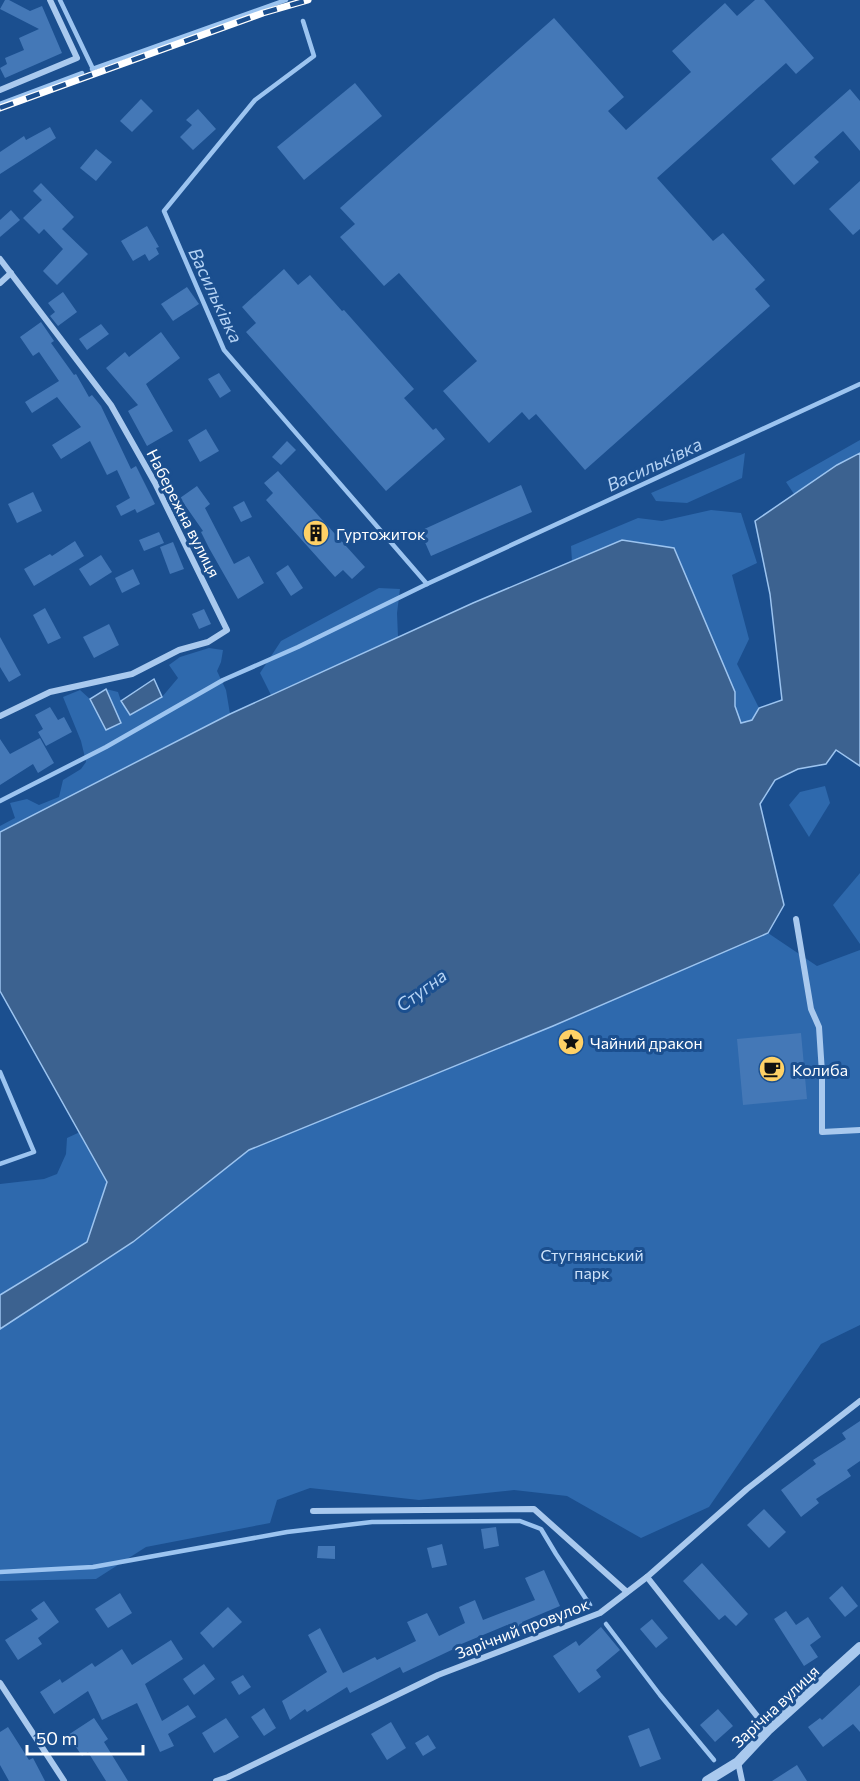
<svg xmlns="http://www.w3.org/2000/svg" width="860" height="1781" font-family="Commissioner,sans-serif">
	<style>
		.green { fill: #2e69ad }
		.water { fill: #3c6290; stroke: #9cc4f0; stroke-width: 1.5 }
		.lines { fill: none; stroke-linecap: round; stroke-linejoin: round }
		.stream { stroke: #9cc4f0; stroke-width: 4.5 }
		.building { fill: #4478b7 }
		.minor { stroke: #a9c9ee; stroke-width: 6 }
		.tertiary { stroke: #a9c9ee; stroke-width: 10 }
		.rail-casing { stroke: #fff; stroke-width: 7 }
		.rail { stroke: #1b4f8f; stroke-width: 4.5; stroke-dasharray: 14; stroke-linecap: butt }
		.labels { text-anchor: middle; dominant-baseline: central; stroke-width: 6; stroke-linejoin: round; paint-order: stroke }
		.street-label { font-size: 16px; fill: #fff; stroke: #1b4f8f }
		.poi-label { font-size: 16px; fill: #fff; stroke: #1b4f8f; text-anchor: start }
		.park-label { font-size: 16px; fill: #cfe3fa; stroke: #1b4f8f }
		.water-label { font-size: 18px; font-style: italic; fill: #b5d3f5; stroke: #1b4f8f }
	</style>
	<rect width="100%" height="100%" fill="#1b4f8f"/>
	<g class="green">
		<polygon points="860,440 860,453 837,465 794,494 786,482"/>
		<polygon points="745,453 742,478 687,503 656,501 651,493"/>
		<polygon points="711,510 741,513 757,563 732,575 749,639 737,664 759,708 752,720 741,724 735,706 735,692 674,548 622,540 572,561 571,546 638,518 662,521"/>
		<polygon points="379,588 400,589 397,613 398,637 271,695 260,673 281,641"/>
		<polygon points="209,648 223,650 221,662 217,671 226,690 230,714 151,775 0,853 0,826 15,818 10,803 27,799 39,805 59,797 63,780 81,769 86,762 81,741 63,697 80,690 90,699 106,730 121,723 106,689 118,692 121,701 162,697 178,678 169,665 180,657"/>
		<polygon points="825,786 830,803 809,837 789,805 800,792"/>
		<polygon points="860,873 860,944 833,905"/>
		<polygon points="768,933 817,966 860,950 860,1325 821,1344 709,1507 641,1538 567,1496 514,1490 419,1500 310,1488 277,1500 270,1523 146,1547 96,1579 0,1581 0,1329 133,1242 249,1150 553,1026"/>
		<polygon points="80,1132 107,1182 87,1242 0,1303 0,1184 44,1179 57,1174 66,1154 67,1138"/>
	</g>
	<g class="water">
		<polygon points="860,453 860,766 836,750 826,764 798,769 775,780 760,804 784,905 768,933 553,1026 249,1150 133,1242 0,1329 0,1295 87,1242 107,1182 0,991 0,832 230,714 473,603 622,540 674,548 735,692 735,706 741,723 752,720 759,708 782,700 770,594 755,521 837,465"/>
		<polygon points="154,679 162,697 130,715 121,701"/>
		<polygon points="106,689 121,723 106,730 90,699"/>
	</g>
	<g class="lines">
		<g class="stream">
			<polyline points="60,0 93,69"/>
			<polyline points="303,21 314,56 255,100 164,211 224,350 427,584"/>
			<polyline points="92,69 286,0"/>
			<polyline points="0,104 82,73"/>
			<polyline points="0,801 106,747 223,680 298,647 427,584 860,384"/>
			<polyline points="0,1072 34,1152 0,1164"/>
			<polyline points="0,1572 93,1567 287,1532 372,1522 520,1521 541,1529 556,1554 590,1605"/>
			<polyline points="606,1624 660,1695 714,1760"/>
		</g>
	</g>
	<g class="building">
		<polygon points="5,0 9,0 30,11 42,6 62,53 5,78 0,68 7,64 5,58 24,50 19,38 39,29 0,9"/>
		<polygon points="755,0 764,0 814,58 796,74 786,63 657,178 713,241 723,233 765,280 755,289 770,306 585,470 536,414 529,420 522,412 489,443 443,391 477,361 399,273 384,286 340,237 355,224 340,208 554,18 624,97 608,111 626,130 691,72 672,51 725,3 737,16"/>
		<polygon points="355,83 382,116 304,180 277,147"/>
		<polygon points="850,89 860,101 860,151 843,131 814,157 819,162 794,185 771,159"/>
		<polygon points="141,99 153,111 132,132 120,121"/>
		<polygon points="198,109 216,129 193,150 180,137 192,125 186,120"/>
		<polygon points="50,127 56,138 0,174 0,152 24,136 26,140"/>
		<polygon points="96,149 112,162 96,181 80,168"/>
		<polygon points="860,181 860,229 853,235 829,209"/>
		<polygon points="41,183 74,217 62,229 88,254 57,285 43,271 63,249 44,229 39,234 23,218 42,200 33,191"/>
		<polygon points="11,210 20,220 0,237 0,220"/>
		<polygon points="147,226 159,247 156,248 159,254 149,261 145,254 133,261 121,241"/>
		<polygon points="284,269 298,285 310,275 342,311 344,310 414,389 404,398 433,430 436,428 445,439 386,491 246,332 256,323 242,307"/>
		<polygon points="187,287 199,304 173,321 161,304"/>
		<polygon points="63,292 77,312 58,326 50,316 55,312 48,303"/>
		<polygon points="41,322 54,341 51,343 74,375 76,374 89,397 92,395 101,406 131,469 136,466 155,504 137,513 135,509 121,516 116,506 130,498 117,470 107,475 90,441 61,459 52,445 81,427 57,397 32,413 25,402 59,381 39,352 33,356 20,337"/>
		<polygon points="101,324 109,334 87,350 79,339"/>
		<polygon points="161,332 180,358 146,384 173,431 147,446 128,411 138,405 106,368 125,352 129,357"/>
		<polygon points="219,373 231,391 220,398 208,379"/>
		<polygon points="206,429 219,451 200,462 188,440"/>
		<polygon points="287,441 296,450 281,465 272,457"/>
		<polygon points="278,471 365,567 352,579 343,570 335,577 266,500 273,493 264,483"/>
		<polygon points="521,485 532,512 431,556 420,531"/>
		<polygon points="197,486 210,504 205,508 234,564 249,556 264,583 238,599 209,548 201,532 203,531 180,498"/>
		<polygon points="33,492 42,511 17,523 8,504"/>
		<polygon points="244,501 252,517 241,522 233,507"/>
		<polygon points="159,532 164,543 144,551 139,540"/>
		<polygon points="75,541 84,556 34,586 24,569 50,554 52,556"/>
		<polygon points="173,542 184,569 170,574 160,547"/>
		<polygon points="101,555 112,572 90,586 79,569"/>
		<polygon points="288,565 303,588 291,596 276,573"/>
		<polygon points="133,569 140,584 122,593 115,578"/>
		<polygon points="45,608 61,638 48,644 33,615"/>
		<polygon points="204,609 211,624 199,629 192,614"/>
		<polygon points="109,624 119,645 94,658 83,637"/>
		<polygon points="0,637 21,675 9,682 0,667"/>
		<polygon points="50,707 58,720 64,717 72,732 46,746 38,732 43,729 35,715"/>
		<polygon points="40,738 54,763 38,773 33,764 0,785 0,739 10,754"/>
		<polygon points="801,1033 807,1099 743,1105 737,1039"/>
		<polygon points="860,1421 860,1461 847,1470 851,1476 816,1499 819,1503 801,1517 781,1490 816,1464 813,1460 846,1439 842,1433"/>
		<polygon points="764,1509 786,1532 769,1548 747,1525"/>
		<polygon points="496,1527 499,1546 484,1549 481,1529"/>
		<polygon points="442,1544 447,1565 432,1568 427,1548"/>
		<polygon points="318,1546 335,1546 335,1559 317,1558"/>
		<polygon points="702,1563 748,1614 736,1626 725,1615 719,1620 683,1581"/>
		<polygon points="544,1570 560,1606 522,1622 523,1625 509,1631 507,1625 459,1645 460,1646 403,1673 400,1667 350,1693 347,1687 307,1712 305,1709 290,1720 282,1701 327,1672 308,1635 320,1628 343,1673 375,1657 377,1660 416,1641 407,1622 427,1613 439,1636 465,1623 459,1607 475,1600 483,1620 535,1600 525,1578"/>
		<polygon points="842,1586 858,1606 845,1617 829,1598"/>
		<polygon points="120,1593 132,1613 108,1628 95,1609"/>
		<polygon points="44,1601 59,1622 38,1638 42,1644 18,1660 5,1640 38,1619 31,1610"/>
		<polygon points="228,1607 242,1622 213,1648 200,1633"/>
		<polygon points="786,1611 796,1625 808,1617 821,1637 810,1645 818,1657 804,1666 774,1619"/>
		<polygon points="652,1619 668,1638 656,1648 640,1629"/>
		<polygon points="601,1627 620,1650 596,1670 601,1677 579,1693 553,1656 576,1641 579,1646"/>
		<polygon points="171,1640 183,1659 145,1684 162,1721 188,1705 196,1717 168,1734 174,1746 160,1752 137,1703 102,1720 88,1691 54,1714 40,1692 60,1679 62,1683 92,1663 95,1667 122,1649 132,1665"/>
		<polygon points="204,1664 215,1679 194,1695 183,1679"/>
		<polygon points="243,1675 251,1687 239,1695 231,1682"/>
		<polygon points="860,1685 860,1732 853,1724 823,1747 808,1727 820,1718 822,1720"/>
		<polygon points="264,1708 276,1728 264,1736 251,1717"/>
		<polygon points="718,1709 733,1726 715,1742 700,1725"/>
		<polygon points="94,1718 108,1739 104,1742 128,1781 106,1781 88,1752 82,1756 68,1735"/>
		<polygon points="226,1718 239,1737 214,1753 202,1733"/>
		<polygon points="391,1722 406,1748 387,1760 371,1734"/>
		<polygon points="8,1727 29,1760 33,1758 45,1781 9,1781 0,1765 0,1732"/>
		<polygon points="649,1728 661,1759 640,1767 628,1736"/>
		<polygon points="428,1735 436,1748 423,1756 415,1743"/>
		<polygon points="797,1765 807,1781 772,1781"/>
	</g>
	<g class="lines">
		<g class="minor">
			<polyline points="0,90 77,58 50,0"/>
			<polyline points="0,259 111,405 155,483 227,630 208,642 179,650 132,674 50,692 0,716"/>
			<polyline points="0,283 11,273"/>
			<polyline points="796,919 811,1009 819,1027 822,1073 822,1132 860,1130"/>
			<polyline points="313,1511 534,1509 627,1592"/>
			<polyline points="647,1577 768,1730"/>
			<polyline points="0,1683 64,1781"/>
			<polyline points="738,1762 742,1781"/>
			<polyline points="216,1781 228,1777 438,1675 600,1613 647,1577 747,1489 860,1401"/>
		</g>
		<polyline class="tertiary" points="707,1781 738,1762 768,1730 860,1647"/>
		<defs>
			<polyline id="rail" points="0,108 263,13 308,0"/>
		</defs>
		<use href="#rail" class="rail-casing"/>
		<use href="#rail" class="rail"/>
	</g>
	<defs>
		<symbol id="building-disc" viewBox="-11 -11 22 22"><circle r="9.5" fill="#ffd166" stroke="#1b4f8f"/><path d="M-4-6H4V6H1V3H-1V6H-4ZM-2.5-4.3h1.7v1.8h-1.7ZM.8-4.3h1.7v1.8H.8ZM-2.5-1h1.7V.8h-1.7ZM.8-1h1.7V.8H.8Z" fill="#111"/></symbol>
		<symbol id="sight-disc" viewBox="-11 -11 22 22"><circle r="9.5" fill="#ffd166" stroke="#1b4f8f"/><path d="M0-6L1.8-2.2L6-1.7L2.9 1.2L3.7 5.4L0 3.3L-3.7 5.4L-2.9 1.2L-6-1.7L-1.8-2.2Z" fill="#111"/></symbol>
		<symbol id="cafe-disc" viewBox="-11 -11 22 22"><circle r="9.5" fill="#ffd166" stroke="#1b4f8f"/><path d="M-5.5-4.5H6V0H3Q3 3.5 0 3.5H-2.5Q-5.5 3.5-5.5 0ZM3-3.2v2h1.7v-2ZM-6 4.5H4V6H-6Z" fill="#111"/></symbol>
	</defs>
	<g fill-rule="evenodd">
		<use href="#building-disc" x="301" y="518" width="30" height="30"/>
		<use href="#sight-disc" x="556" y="1027" width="30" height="30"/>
		<use href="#cafe-disc" x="757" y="1054" width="30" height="30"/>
	</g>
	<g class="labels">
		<g class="street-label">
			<text transform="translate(184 513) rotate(63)">Набережна вулиця</text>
			<text transform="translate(522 1628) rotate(-21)">Зарічний провулок</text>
			<text transform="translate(775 1706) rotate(-43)">Зарічна вулиця</text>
		</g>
		<g class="poi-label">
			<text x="336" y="533">Гуртожиток</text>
			<text x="590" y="1042">Чайний дракон</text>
			<text x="792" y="1069">Колиба</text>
		</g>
		<g class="park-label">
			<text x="592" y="1254">Стугнянський<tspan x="592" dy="18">парк</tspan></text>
		</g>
		<g class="water-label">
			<text transform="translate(216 295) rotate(65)">Васильківка</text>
			<text transform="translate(654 464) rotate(-25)">Васильківка</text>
			<text transform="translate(421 990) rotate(-37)">Стугна</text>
		</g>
	</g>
	<path d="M27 1745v9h116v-9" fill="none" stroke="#ffffff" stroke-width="3"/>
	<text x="36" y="1745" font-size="18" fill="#ffffff" stroke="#1b4f8f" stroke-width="4.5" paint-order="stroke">50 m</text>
</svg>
